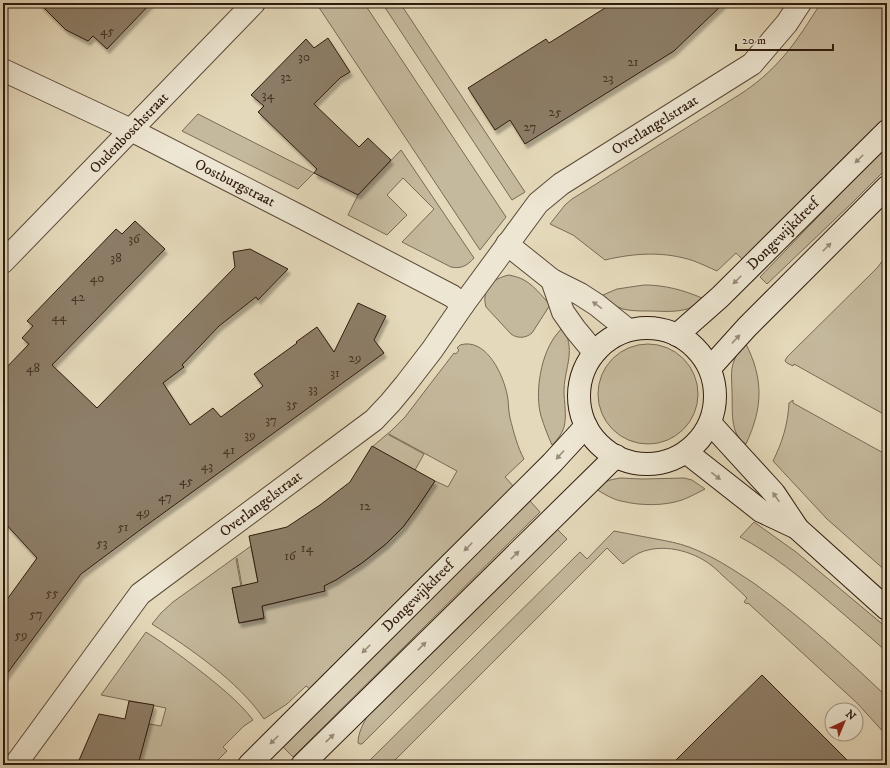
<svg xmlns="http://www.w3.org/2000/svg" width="890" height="768" font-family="'IM FELL DW Pica',serif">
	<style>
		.green { fill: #c5b99d; stroke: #7a6a56 }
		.building { fill: #8d7e68; stroke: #2f1b0f; filter: url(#shadow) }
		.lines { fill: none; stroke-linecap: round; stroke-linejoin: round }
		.street-casing { stroke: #5c4a3a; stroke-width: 24 }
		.secondary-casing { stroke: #2f1b0f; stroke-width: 24 }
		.street { stroke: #ede6d2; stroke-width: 22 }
		.secondary { stroke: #ede6d2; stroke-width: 22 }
		.oneway { fill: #988b7a }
		.labels { text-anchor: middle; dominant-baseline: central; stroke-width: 4; stroke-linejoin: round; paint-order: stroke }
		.number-label { font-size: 13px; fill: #463425 }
		.street-label { font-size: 15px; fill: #2f1b0f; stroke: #ede6d2 }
	</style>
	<defs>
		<filter id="shadow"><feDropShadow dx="2.5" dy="4.5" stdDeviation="1" flood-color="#0004"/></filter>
	</defs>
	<rect width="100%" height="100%" fill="#e4d9ba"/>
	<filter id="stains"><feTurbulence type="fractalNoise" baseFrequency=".005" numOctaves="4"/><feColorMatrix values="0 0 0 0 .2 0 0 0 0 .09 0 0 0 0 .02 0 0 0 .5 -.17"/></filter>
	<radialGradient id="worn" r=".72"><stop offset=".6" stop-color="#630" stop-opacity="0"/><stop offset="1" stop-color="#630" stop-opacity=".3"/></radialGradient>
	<g class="green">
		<polygon points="316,3 364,3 506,217 480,250"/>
		<polygon points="382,3 400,3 525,192 512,200"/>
		<path d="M821,3H881L887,14V117L743,260L736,253L717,271C710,268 702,264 694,261C665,251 634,253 605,260L573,235L550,224L565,205L572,199L739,95C756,84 770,72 783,57C798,40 809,21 821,3Z"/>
		<polygon points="198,114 314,173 298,189 182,131"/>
		<polygon points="887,147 887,168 852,203 767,284 760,277 841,193"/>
		<path d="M401,150L474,258C467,266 461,269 451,267L402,242L434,209L403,178L387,195L407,215L387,235L348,215L358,195Z"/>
		<polygon points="887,255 887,416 794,364 793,366 787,363 785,361 787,357 877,268"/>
		<path d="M509,275C513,276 518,277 522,279C533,284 542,296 550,305L532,333C526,338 518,339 511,334L486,307C481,290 493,278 509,275Z"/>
		<path d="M644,285C665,285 683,290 702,298C692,315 665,311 648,311C639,311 631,311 623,309C615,306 607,302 603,295L617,289Z"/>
		<path d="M561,329C566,333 568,338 569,345C571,360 564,375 564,390C564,403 567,415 564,427C562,434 557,440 552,445C548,436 544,426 541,416C535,394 540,361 552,341C554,337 558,333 561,329Z"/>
		<path d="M745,342C764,379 763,407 746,444C729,434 733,410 732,392C732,381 730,371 734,361C736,354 741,348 745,342Z"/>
		<circle cx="648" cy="394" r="50"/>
		<path d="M465,344C488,342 503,375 507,394C509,402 508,410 510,418C514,433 517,446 524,459L505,477L514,487L310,689L306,686L287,704L264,719C238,681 191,649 152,624L161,613L173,602L251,546L258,583L242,586L237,558L236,559L241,586L232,588L239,623L264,619L262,606L293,599L336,580L362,563L386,544L403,527L417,508L435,481L448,487L457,471L389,434V435L424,454L415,470L372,447L392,430L405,417L454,353L456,354L459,350L457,348L460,345Z"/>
		<path d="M793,400V403L887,455V572L827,519L773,461C782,443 788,424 789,403Z"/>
		<path d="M620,478L642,479L684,478L692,480L705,489C697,493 690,497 682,500C664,506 641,506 621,501C612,499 604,494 596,489C604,481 609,480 620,478Z"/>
		<polygon points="530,501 540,512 293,757 283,747"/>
		<path d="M754,522L796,552L887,628V652C867,634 847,617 827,600C800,577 772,554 740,537Z"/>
		<path d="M556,528L567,539L362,744H360L358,743C358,733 363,724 368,715Z"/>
		<path d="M614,531C628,534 642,536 656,539C667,541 678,543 689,547C713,556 734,570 755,584C802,618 845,657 887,697V736L857,703L748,603L747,604L744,602L747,598C739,590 731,583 722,575C719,572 715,568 711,565C691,550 662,543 639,553C633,556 628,560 623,564L607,548L390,765H365L580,552L587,559Z"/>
		<path d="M146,632C168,646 188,661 208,677C224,690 240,703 253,720L244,726L223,747L227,751L213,765H137L149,724L161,726L166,708L101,695Z"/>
	</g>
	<g class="building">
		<polygon points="39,3 151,3 107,49 93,36 88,41 66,30"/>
		<polygon points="613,3 724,3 674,51 525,144 510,120 495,130 468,88 546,39 549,43"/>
		<polygon points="328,38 350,72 340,78 314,104 359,147 368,138 391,160 358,195 314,173 317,169 258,112 264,106 251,95 306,39 314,48"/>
		<polygon points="135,221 165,249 52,365 97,408 235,267 233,252 250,249 288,269 258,300 256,297 219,326 182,365 184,367 163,383 190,425 213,408 221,417 263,386 254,374 297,343 296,342 317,327 334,352 358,303 386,316 374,340 384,353 140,530 81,574 3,679 3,605 37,558 3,521 3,371 29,344 22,338 33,326 27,321 116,229 122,234"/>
		<polygon points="372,446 435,481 417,508 403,527 386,544 362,563 336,580 324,586 325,591 262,606 264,618 239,623 232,588 258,582 249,536 287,527 320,505 350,482"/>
		<polygon points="762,675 852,765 671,765 716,720"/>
		<polygon points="129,701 154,705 138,765 77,765 99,714 125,719"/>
	</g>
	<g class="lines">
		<defs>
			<g id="street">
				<polyline points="3,70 131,130 301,217 452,296 463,305"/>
				<polyline points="507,244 552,280 580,294 597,305 628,330"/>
				<polyline points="3,262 254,3"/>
				<polyline points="552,280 563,312 575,329 594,352"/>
				<polyline points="15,765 140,594 374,420 390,403 405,385 432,350 463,305 538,203 561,184 752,64 787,23 800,3"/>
			</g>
			<g id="secondary">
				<circle cx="647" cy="396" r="68"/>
				<polyline points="677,335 720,297 887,131"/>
				<polyline points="710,368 747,327 887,187"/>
				<polyline points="710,423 774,493 798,529 887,609"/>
				<polyline points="686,452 761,511 797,528"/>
				<polyline points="249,765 552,463 586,426"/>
				<polyline points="302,765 616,456"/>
			</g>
		</defs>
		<use href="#street" class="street-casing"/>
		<use href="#secondary" class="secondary-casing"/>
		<use href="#street" class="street"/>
		<use href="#secondary" class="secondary"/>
	</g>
	<defs><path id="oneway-solid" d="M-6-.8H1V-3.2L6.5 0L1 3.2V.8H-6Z"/></defs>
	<g class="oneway">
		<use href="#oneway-solid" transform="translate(859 159) rotate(135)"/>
		<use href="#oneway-solid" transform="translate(827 247) rotate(-45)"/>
		<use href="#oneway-solid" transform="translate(737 280) rotate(135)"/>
		<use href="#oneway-solid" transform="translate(597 305) rotate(-144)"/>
		<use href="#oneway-solid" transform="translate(736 339) rotate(-47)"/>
		<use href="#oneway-solid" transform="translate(560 455) rotate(132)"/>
		<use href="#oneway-solid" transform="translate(716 476) rotate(38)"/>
		<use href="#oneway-solid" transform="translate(776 497) rotate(-125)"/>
		<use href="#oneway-solid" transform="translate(468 547) rotate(135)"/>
		<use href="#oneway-solid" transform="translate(515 555) rotate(-45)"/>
		<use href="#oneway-solid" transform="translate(422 646) rotate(-45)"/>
		<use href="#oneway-solid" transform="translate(366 649) rotate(135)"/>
		<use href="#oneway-solid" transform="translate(330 738) rotate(-44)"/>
		<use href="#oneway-solid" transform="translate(274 740) rotate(135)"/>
	</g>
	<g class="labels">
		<g class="number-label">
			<text x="107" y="31">45</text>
			<text x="304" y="57">30</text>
			<text x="633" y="62">21</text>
			<text x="286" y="77">32</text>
			<text x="608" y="78">23</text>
			<text x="268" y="95">34</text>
			<text x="555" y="112">25</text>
			<text x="530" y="127">27</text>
			<text x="134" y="239">36</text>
			<text x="116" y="258">38</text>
			<text x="97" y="278">40</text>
			<text x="78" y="297">42</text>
			<text x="59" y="317">44</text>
			<text x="355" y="358">29</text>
			<text x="33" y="368">48</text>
			<text x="335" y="373">31</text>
			<text x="313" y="389">33</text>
			<text x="292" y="404">35</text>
			<text x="271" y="420">37</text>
			<text x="250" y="435">39</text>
			<text x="229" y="450">41</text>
			<text x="207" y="466">43</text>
			<text x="186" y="481">45</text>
			<text x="165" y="497">47</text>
			<text x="365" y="506">12</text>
			<text x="143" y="512">49</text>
			<text x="123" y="527">51</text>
			<text x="102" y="543">53</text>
			<text x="307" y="548">14</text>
			<text x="290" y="556">16</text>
			<text x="52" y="593">55</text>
			<text x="36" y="614">57</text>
			<text x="21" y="635">59</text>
		</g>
		<g class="street-label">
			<text transform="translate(655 125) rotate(-32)">Overlangelstraat</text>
			<text transform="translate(129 133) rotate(-46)">Oudenboschstraat</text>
			<text transform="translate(235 183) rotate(27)">Oostburgstraat</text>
			<text transform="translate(783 234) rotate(-45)">Dongewijkdreef</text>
			<text transform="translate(261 504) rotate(-37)">Overlangelstraat</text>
			<text transform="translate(418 596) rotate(-45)">Dongewijkdreef</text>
		</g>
	</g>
	<rect width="890" height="768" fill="none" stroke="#e4d9ba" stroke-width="16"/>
	<rect x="4" y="4" width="882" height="760" fill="none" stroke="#2f1b0f" stroke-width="2"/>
	<rect x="8" y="8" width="874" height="752" fill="none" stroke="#2f1b0f"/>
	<g transform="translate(844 722) rotate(44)"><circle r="19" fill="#ede6d2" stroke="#a19584"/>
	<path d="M0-3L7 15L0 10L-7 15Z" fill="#8f2418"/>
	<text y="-6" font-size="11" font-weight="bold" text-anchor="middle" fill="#2f1b0f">N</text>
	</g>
	<path d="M736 44v6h97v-6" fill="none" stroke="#2f1b0f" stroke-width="2"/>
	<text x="742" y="44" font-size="12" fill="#2f1b0f" stroke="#ede6d2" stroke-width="3" paint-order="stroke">20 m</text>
	<rect width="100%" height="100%" filter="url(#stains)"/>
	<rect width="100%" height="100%" fill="url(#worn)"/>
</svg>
